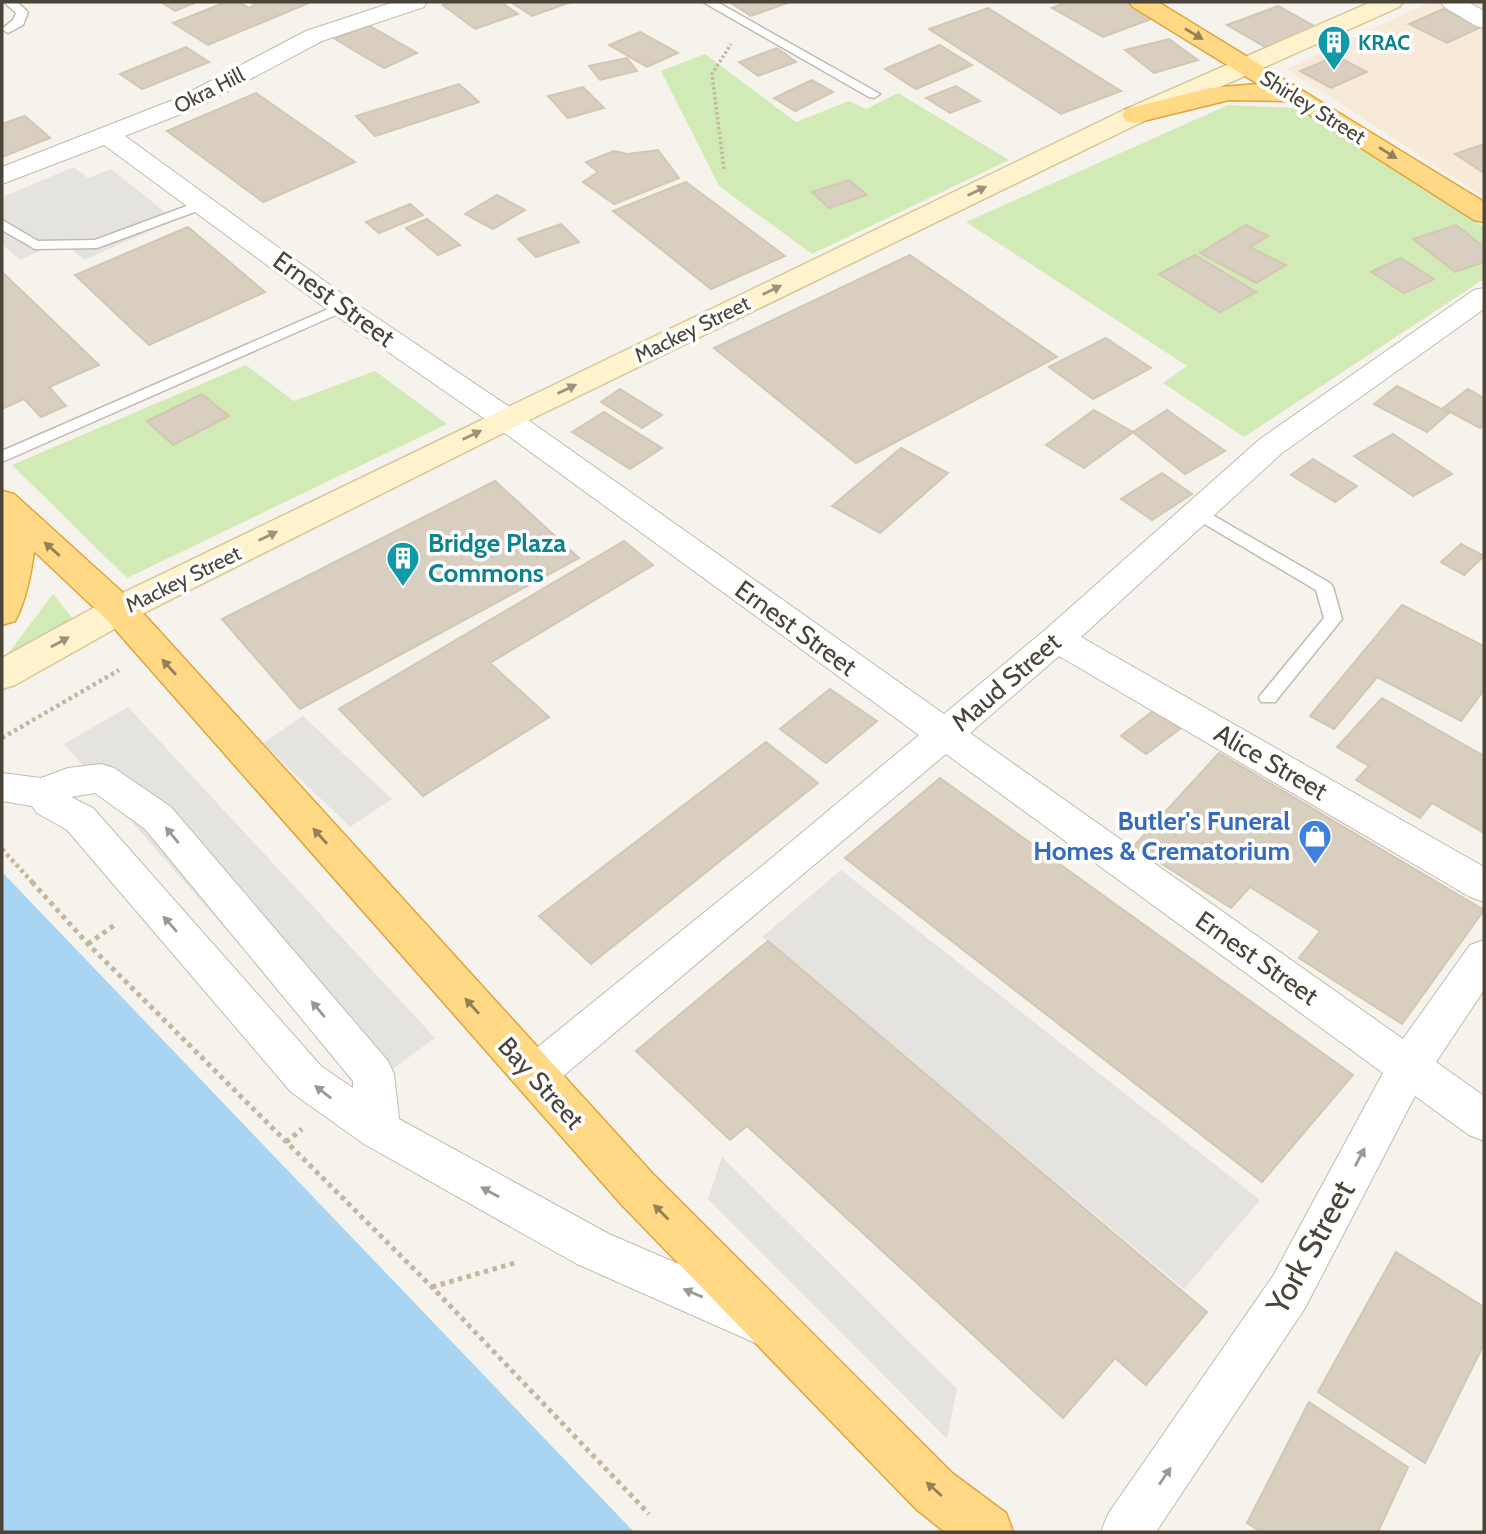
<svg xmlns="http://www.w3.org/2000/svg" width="1486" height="1534" font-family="Cabin,sans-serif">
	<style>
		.commercial { fill: #f7ead8 }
		.green { fill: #d2eab5 }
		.parking { fill: #e5e3e0 }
		.water { fill: #a9d4f2 }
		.building { fill: #d8cfc1; stroke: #d3c7b4; stroke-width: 2 }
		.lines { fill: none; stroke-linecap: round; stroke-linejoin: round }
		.service-casing { stroke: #c2bbae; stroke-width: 3 }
		.minor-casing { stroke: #c2bbae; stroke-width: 2 }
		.secondary-casing { stroke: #d6c79b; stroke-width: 3 }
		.trunk-casing { stroke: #e0a43c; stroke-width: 3 }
		.path-far2 { stroke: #c4b79f; stroke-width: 3.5; stroke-dasharray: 2.5 2.5; stroke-linecap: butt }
		.path-far1 { stroke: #c4b79f; stroke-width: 4.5; stroke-dasharray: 3.5 3.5; stroke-linecap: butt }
		.path { stroke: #c4b79f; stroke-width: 5; stroke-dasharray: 4.5 4.5; stroke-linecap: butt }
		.service { fill: #fff; fill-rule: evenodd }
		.minor { fill: #fff; fill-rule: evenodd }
		.secondary { fill: #fff3cd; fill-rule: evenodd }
		.trunk { fill: #ffd985; fill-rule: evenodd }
		.oneway { fill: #938057 }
		.oneway2 { fill: #9c937c }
		.oneway3 { fill: #9c9892 }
		.labels { text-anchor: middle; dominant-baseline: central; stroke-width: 7; stroke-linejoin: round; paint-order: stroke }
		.far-culture-label { font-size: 21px; font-weight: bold; fill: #0d838f; stroke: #fff; text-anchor: start }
		.far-street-label { font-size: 21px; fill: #4b4439; stroke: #fff }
		.street-label { font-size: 26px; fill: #4b4439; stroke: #fff }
		.culture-label { font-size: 26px; font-weight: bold; fill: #0d838f; stroke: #fff; text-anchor: start }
		.shop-label { font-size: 26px; font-weight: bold; fill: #366cbe; stroke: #fff; text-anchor: end }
		.near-street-label { font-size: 32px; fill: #4b4439; stroke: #fff }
	</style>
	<rect width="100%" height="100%" fill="#f6f3ec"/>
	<polygon class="commercial" points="1430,2 1484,2 1484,197 1287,69"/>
	<g class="green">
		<polygon points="705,54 796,122 849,101 866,109 898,93 1009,160 812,254 719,186 661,71"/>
		<polygon points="1228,105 1297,108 1484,227 1484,279 1244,437 1163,383 1187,366 966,222"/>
		<polygon points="246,365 294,401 375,371 447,424 127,578 12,465"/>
		<polygon points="53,594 77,624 4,659"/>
	</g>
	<g class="parking">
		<polygon points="74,167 88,178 111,169 175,220 84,260 62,241 20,260 2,244 2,197"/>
		<polygon points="128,707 435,1038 365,1089 64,744"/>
		<polygon points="303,716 392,799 350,827 263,743"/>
		<polygon points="841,870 1260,1200 1184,1289 762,937"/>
		<polygon points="722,1157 957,1389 947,1439 708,1199"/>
	</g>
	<polygon class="water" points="2,872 25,896 634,1532 2,1532"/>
	<g class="building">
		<polygon points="161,2 197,2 175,11"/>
		<polygon points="226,2 238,2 249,8 255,5 250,2 311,2 208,45 173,23"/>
		<polygon points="452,2 501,2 518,14 475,29 443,5"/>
		<polygon points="511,2 571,2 532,16"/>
		<polygon points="733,2 790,2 751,16 731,3"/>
		<polygon points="1067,2 1125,2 1154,18 1103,37 1052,8"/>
		<polygon points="1278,6 1316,27 1265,47 1227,25"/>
		<polygon points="988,8 1121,91 1061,114 929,29"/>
		<polygon points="1443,9 1481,27 1447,43 1409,24"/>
		<polygon points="368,25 417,53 384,68 335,39"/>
		<polygon points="640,32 678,53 647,67 609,45"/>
		<polygon points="1169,39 1198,60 1154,73 1125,50"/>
		<polygon points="940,45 972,65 916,89 885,69"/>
		<polygon points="186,47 209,62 142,89 120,74"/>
		<polygon points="777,48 796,62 758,76 739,62"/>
		<polygon points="1336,56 1367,72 1331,88 1300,71"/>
		<polygon points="627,58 637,71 600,80 589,66"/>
		<polygon points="812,80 833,92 795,111 774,98"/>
		<polygon points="459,84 479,102 375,136 356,116"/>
		<polygon points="956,86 980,101 950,113 926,98"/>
		<polygon points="583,87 604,108 568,118 548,96"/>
		<polygon points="256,93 355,162 263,202 167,131"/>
		<polygon points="25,116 50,138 2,157 2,124"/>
		<polygon points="1484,144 1484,173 1455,154"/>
		<polygon points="658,150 679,178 614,204 583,182 598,172 586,162 614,151 628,154"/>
		<polygon points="849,180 867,195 829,208 812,192"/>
		<polygon points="686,182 785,256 711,289 613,211"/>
		<polygon points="497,195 525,210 493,229 465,214"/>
		<polygon points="410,204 423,215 379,233 366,222"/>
		<polygon points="427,219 460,245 438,255 406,228"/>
		<polygon points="561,224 579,242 536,257 518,239"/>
		<polygon points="1246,225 1268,236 1250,247 1286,265 1256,283 1200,253"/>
		<polygon points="1456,225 1484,247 1484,262 1455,272 1413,239"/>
		<polygon points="188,227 265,292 149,345 75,275"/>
		<polygon points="910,255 1057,357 856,463 714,348"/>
		<polygon points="1195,255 1256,292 1220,312 1159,274"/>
		<polygon points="1401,258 1434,279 1404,293 1371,272"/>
		<polygon points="2,272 99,365 49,387 66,406 41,417 24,399 2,409"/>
		<polygon points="1106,338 1151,368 1093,399 1049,367"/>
		<polygon points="1397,386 1449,413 1427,432 1374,404"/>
		<polygon points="620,389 662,415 642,428 601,402"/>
		<polygon points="1468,389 1484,398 1484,425 1480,428 1443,408"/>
		<polygon points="202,394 229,416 173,445 147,421"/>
		<polygon points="1094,410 1133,432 1084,468 1046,445"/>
		<polygon points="1167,410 1225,451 1185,474 1133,432"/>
		<polygon points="604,412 662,448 630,469 572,432"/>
		<polygon points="1393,434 1452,474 1413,496 1354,456"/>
		<polygon points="901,448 948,473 880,533 832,506"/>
		<polygon points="1313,459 1357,486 1335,502 1291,475"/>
		<polygon points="1162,473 1192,494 1152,520 1121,499"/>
		<polygon points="495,481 579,558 300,709 222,619"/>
		<polygon points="624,541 653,565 490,663 549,717 423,796 339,709"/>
		<polygon points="1461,544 1484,556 1464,575 1441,562"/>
		<polygon points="1402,605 1484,646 1484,690 1461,721 1377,677 1334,729 1310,716"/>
		<polygon points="830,689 877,721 826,763 780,729"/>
		<polygon points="1382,698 1484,756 1484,833 1432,803 1420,818 1356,780 1369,766 1337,747"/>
		<polygon points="1154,710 1180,729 1146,754 1121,736"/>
		<polygon points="766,742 818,783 591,964 539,916"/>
		<polygon points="1219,753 1484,910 1402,1024 1299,958 1320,931 1250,887 1231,908 1134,846"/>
		<polygon points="940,778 1353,1075 1262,1182 845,858"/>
		<polygon points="768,941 1207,1312 1146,1385 1115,1358 1063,1418 747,1126 730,1140 636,1051"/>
		<polygon points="1396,1252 1484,1307 1484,1344 1425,1463 1318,1392"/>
		<polygon points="1309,1402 1408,1467 1378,1532 1261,1532 1247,1523"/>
	</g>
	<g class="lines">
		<defs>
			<g id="service">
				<polygon points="4,2 17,2 28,12 23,25 8,33 2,29 13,20 16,13"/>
				<polygon points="703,2 717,2 880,94 874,98 869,97"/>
				<polygon points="203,200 208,201 208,207 97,248 35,249 2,230 2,220 38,241 95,240"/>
				<polygon points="342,303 349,307 347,310 2,462 2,451"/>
				<polygon points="1197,506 1330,583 1333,587 1342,619 1275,702 1261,702 1259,697 1324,618 1316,590 1191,516 1189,512 1191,508"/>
			</g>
			<g id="minor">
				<polygon points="394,2 427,2 424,7 322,41 196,108 125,136 352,301 517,412 944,714 1045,630 1260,439 1474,290 1484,288 1484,309 1282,453 1081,637 1484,867 1484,902 1470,897 1059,656 970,733 1403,1039 1470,945 1484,940 1484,990 1436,1062 1484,1096 1484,1141 1469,1135 1415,1096 1305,1308 1156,1532 1101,1532 1108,1514 1273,1276 1383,1073 946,754 549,1088 534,1094 519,1088 513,1075 519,1062 768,861 919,735 495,426 332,313 104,145 2,184 2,167 178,98 306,31"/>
				<polygon points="1441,2 1468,2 1484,11 1484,28 1476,26 1444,7"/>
				<path d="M101,764L114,768L171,807L388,1061L394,1074L399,1119L609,1234L779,1307L785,1323L779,1339L762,1346L577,1264L364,1144L291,1092L67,830L37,813L32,806L2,801V773L41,778L68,768ZM95,793L145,829L353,1081V1088L321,1066L93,808L71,797Z"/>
			</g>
			<polygon id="secondary" points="1371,2 1403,2 1399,7 1144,121 517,426 132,619 15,685 2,689 2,658 106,601 1126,109"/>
			<g id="trunk">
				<polygon points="1129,2 1158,2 1484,202 1484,222 1474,220 1288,101 1229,100 1135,123 1126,121 1122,115 1126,109 1210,88 1258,84 1133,7"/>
				<path d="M2,491L14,494L132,601L653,1174L952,1473L1006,1513L1013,1532H945L916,1509L621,1204L106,619L34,551C31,575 26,600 15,621L2,625Z"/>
			</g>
		</defs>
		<use href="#service" class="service-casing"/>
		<use href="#minor" class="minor-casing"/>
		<use href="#secondary" class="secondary-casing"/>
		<use href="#trunk" class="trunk-casing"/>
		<polyline class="path-far2" points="724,169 712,74 731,44"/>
		<g class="path-far1">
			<polyline points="2,738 119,670"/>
			<polyline points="2,849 34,884"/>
		</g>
		<g class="path">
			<polyline points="32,882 88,944 432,1287 649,1514"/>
			<polyline points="88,944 116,924"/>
			<polyline points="286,1142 302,1129"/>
			<polyline points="432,1287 518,1262"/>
		</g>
		<use href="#service" class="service"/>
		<use href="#minor" class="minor"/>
		<use href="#secondary" class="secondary"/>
		<use href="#trunk" class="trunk"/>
	</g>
	<defs><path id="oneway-solid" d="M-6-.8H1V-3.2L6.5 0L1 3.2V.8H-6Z" transform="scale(1.75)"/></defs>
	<g class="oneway">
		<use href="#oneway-solid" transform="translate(1194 34) rotate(31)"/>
		<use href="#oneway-solid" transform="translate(1388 153) rotate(32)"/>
		<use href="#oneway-solid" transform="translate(52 549) rotate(-138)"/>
		<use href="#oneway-solid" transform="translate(169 667) rotate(-132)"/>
		<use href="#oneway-solid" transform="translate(320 836) rotate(-132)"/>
		<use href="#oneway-solid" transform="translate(472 1006) rotate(-132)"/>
		<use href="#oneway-solid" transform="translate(661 1212) rotate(-135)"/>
		<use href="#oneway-solid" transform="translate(934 1489) rotate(-138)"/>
	</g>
	<g class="oneway2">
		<use href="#oneway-solid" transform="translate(977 191) rotate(-26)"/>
		<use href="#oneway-solid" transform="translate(772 290) rotate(-26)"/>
		<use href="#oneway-solid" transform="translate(567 389) rotate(-26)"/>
		<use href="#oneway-solid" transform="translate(472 435) rotate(-26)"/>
		<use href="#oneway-solid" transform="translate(268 536) rotate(-26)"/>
		<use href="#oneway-solid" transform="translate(60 642) rotate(-29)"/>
	</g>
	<g class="oneway3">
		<use href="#oneway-solid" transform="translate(172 835) rotate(-129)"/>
		<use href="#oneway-solid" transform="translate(170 924) rotate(-131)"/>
		<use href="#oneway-solid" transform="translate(318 1009) rotate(-130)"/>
		<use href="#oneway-solid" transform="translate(323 1092) rotate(-142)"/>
		<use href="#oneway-solid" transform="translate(1360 1157) rotate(-62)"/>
		<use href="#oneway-solid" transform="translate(490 1192) rotate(-151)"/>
		<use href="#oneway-solid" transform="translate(693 1293) rotate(-157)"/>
		<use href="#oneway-solid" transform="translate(1165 1476) rotate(-56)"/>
	</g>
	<defs>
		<symbol id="building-pin" viewBox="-11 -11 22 30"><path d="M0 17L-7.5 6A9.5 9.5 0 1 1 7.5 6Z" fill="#0f9aa8" stroke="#fff"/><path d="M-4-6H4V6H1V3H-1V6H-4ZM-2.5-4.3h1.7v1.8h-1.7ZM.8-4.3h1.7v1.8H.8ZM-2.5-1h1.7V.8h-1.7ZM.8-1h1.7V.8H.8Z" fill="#fff"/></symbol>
		<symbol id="shop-pin" viewBox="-11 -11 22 30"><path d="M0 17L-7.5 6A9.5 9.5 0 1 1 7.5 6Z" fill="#3f7fe0" stroke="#fff"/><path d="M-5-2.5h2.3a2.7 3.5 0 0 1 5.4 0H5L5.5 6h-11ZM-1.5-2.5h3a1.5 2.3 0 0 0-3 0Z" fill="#fff"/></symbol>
	</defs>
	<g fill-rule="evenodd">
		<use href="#building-pin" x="1315" y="23" width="38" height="52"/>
		<use href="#building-pin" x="384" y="539" width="38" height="52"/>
		<use href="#shop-pin" x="1296" y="817" width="38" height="52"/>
	</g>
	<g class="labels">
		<g class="far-culture-label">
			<text x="1358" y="42">KRAC</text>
		</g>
		<g class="far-street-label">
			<text transform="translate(209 90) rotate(-27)">Okra Hill</text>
			<text transform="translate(1313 107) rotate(32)">Shirley Street</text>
			<text transform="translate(692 329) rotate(-26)">Mackey Street</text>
			<text transform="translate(183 579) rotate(-26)">Mackey Street</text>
		</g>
		<g class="street-label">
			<text transform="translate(334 299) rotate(36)">Ernest Street</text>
			<text transform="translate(796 628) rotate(36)">Ernest Street</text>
			<text transform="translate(1006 682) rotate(-41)">Maud Street</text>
			<text transform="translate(1271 762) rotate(30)">Alice Street</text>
			<text transform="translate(1257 958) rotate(35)">Ernest Street</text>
			<text transform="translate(541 1083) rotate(48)">Bay Street</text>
		</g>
		<g class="culture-label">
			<text x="428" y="543">Bridge Plaza<tspan x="428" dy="30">Commons</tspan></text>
		</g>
		<g class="shop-label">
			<text x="1290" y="821">Butler's Funeral<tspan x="1290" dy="30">Homes &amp; Crematorium</tspan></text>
		</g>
		<g class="near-street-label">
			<text transform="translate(1310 1247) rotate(-61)">York Street</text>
		</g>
	</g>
	<rect width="1486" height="1534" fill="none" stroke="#4b4439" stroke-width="7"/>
</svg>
